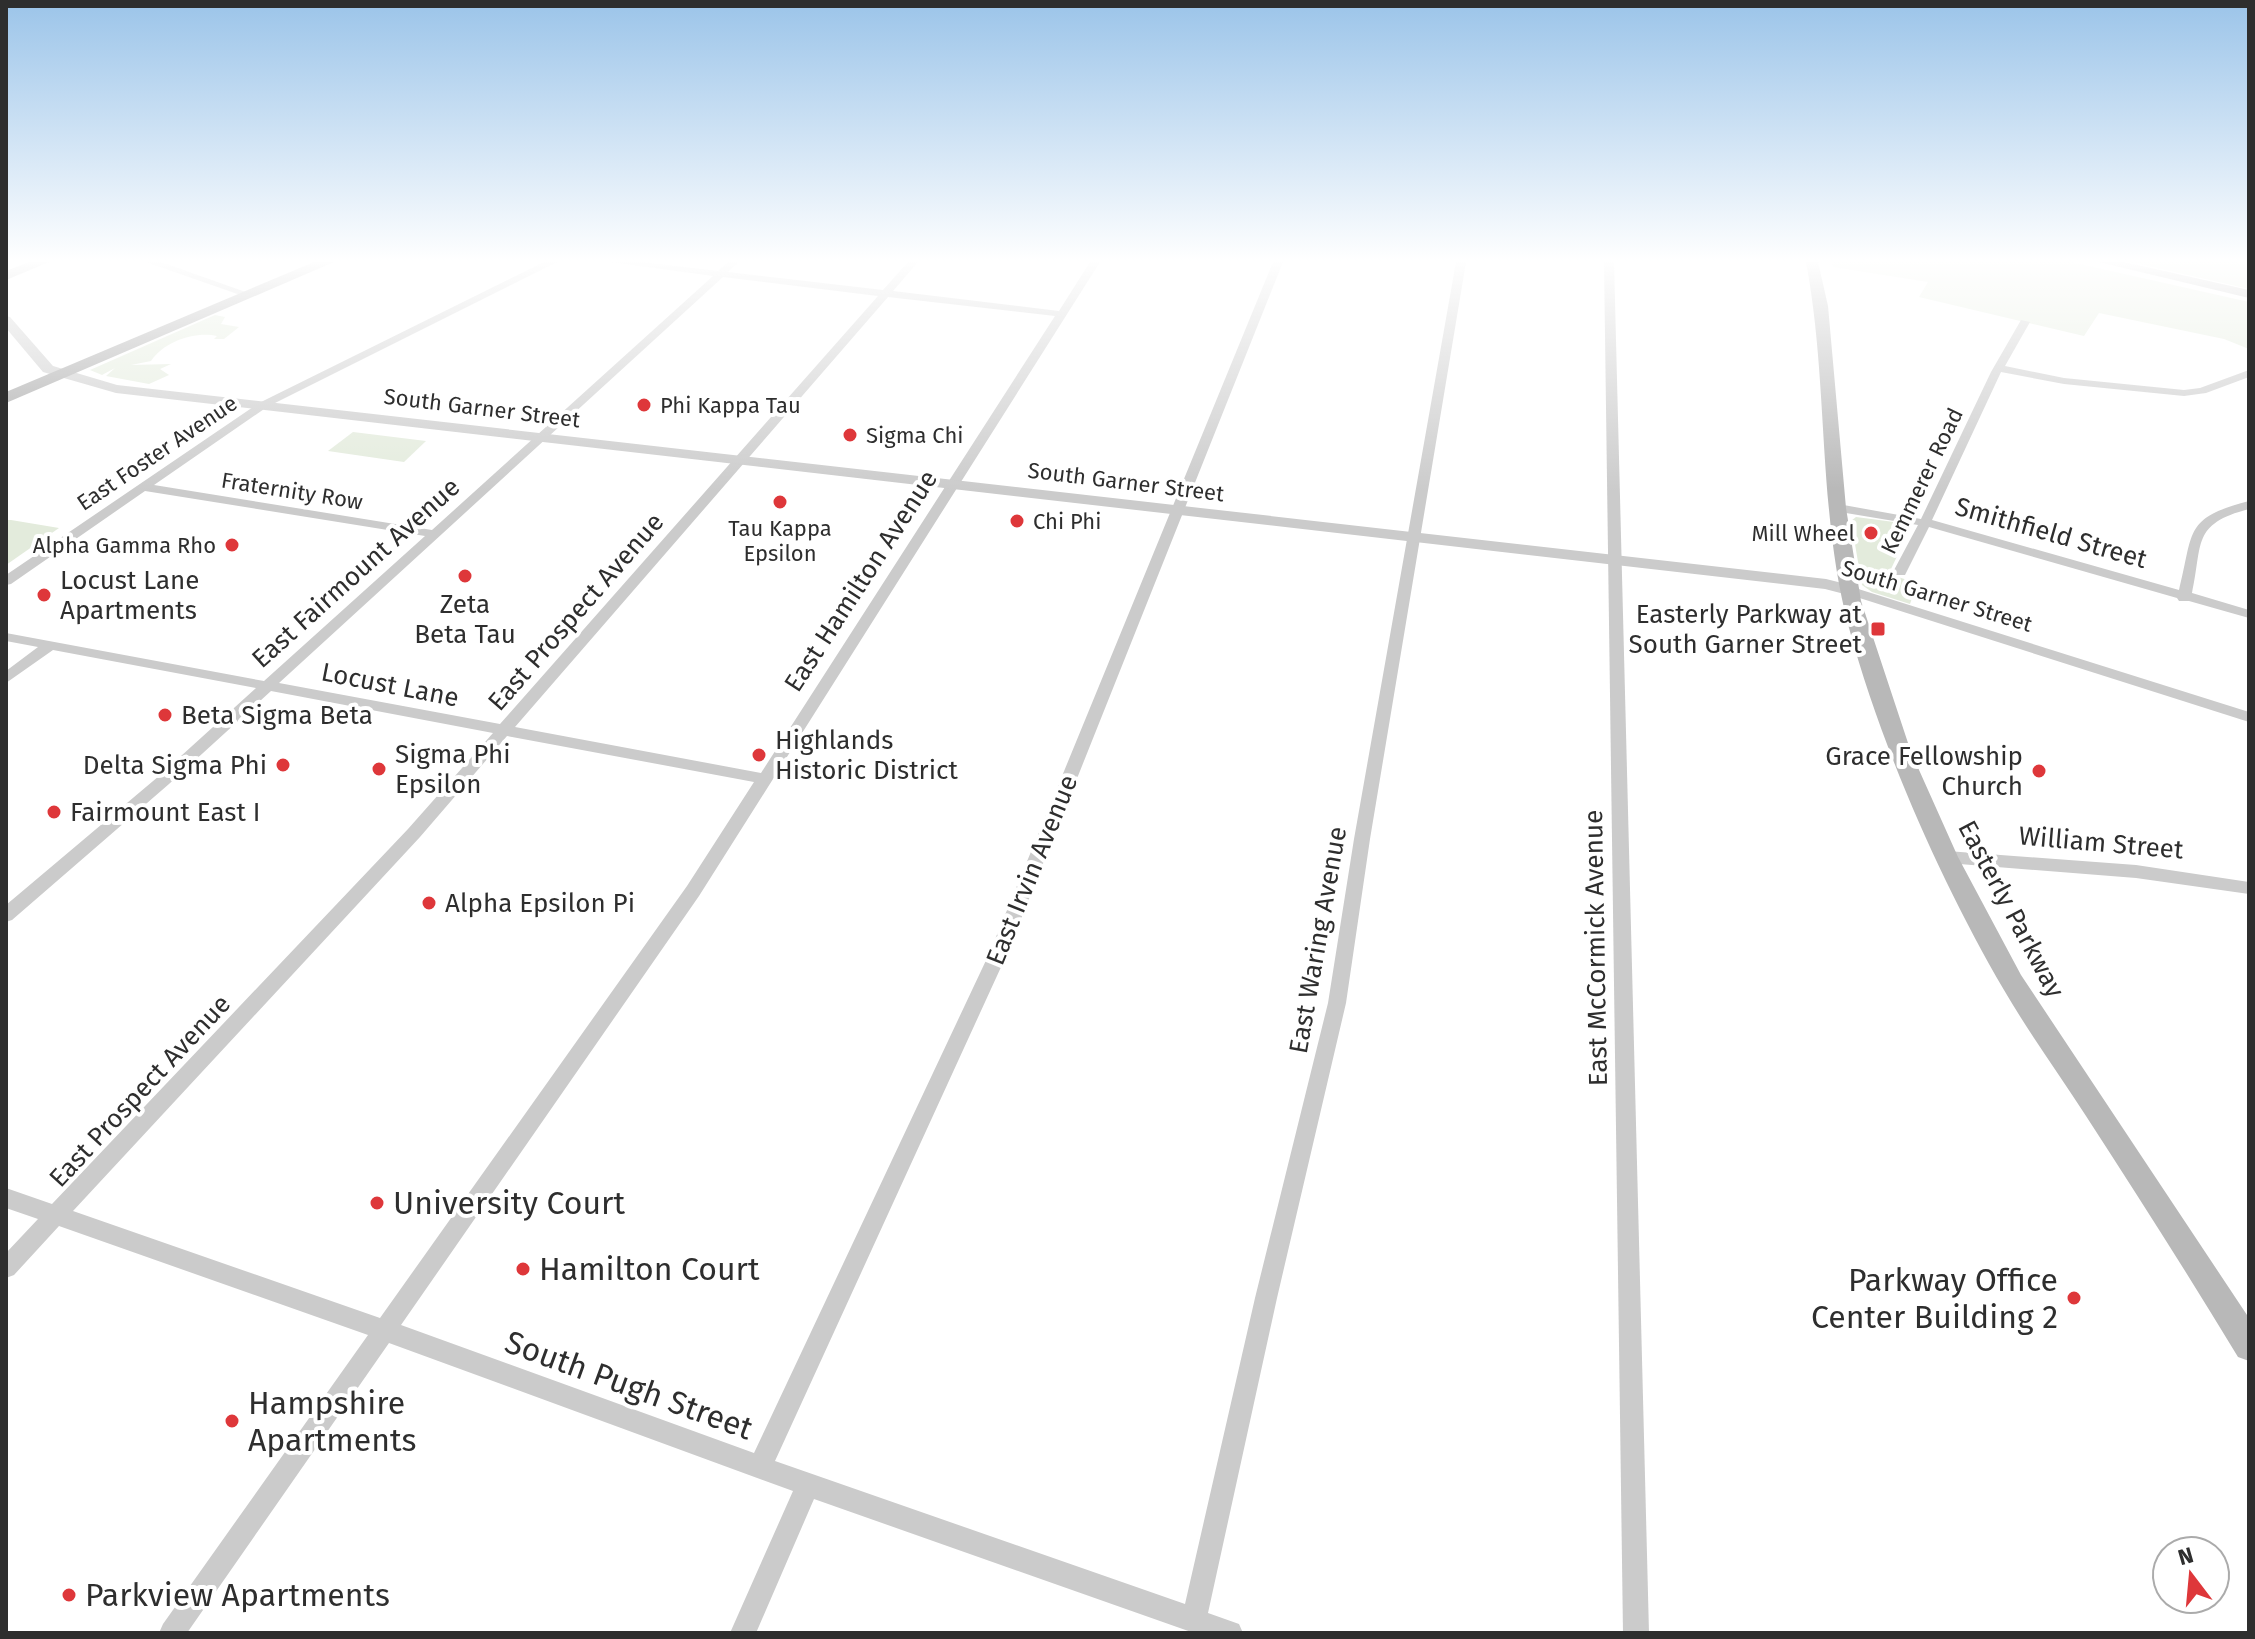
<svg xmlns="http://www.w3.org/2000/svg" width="2255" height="1639" font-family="'Fira Sans',sans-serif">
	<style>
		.green { fill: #e3ebdc }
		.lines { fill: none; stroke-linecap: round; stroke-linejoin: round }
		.minor { fill: #cbcbcb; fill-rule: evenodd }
		.tertiary { fill: #cbcbcb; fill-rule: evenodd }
		.secondary { fill: #b8b8b8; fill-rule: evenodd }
		.primary { fill: #a6a6a6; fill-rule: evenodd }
		.poi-dot { fill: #de373a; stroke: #fff; stroke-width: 3 }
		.labels { text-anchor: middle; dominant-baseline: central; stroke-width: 8; stroke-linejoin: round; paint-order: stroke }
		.far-poi-label { font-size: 22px; fill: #2e2e2e; stroke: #fff; text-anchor: start }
		.far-street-label { font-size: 22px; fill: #2e2e2e; stroke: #fff }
		.street-label { font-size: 26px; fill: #2e2e2e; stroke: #fff }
		.poi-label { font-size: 26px; fill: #2e2e2e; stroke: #fff; text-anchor: start }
		.near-poi-label { font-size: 32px; fill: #2e2e2e; stroke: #fff; text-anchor: start }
		.near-street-label { font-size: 32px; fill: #2e2e2e; stroke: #fff }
	</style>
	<rect width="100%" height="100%" fill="#fff"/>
	<g class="green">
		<polygon points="1831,262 2071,262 2249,302 2249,349 2224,339 2099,313 2084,336 1919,297 1928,282 1833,267"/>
		<polygon points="2131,262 2249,262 2249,289"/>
		<path d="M215,315L225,317L221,324L239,327L224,339H214L217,336C196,331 164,341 151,361L131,365L171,364L160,369L169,375L149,384L106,376L115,368L102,375L90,370Z"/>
		<polygon points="353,432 426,441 404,462 328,451"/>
		<polygon points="1856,517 1894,522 1909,531 1891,569 1898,577 1917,583 1910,604 1872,592 1862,585 1851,521"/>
		<polygon points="6,520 11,520 59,528 6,565"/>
	</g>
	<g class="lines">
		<g class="minor">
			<polygon points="146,262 161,262 254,295 246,297"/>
			<path d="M544,262H557L267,407L154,485L432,530L713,276L611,262H642L718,271L728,262H739L728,272L883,290L908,262H918L893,291L1059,311L1090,262H1100L699,896L401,1325L754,1453L989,954L1273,262H1283L1007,954L775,1461L1185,1604L1255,1298L1328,1003L1354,839L1456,262H1466L1370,839L1346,1003L1277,1298L1208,1613L1239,1624L1243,1633H1194L814,1499L756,1633H730L793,1491L389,1343L187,1633H159L163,1624L368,1335L59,1226L14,1275L6,1278V1253L38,1219L6,1208V1188L52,1204L408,829L493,733L271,691L169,784L12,920L6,922V905L159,776L256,688L53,650L6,683V671L38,647L6,641V633L264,681L425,536L145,491L11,584L6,585V575L259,403ZM723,277L878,296L500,724L279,683ZM888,297L1055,316L761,773L515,727ZM507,736L754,782L687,886L380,1318L73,1211L420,837Z"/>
			<polygon points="1604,262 1614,262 1649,1633 1623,1633"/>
			<path d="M2021,320L2030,322L2005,366L2064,378L2184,390L2200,388L2249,370V377L2206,393L2184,396L2064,384L2001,372L1932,520L2179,590C2194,532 2183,518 2249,501V509C2191,524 2203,544 2192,593L2249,610V618L2189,601H2179L2177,598L1929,527L1905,575H1895L1893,572L1918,525L1834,511L1832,508L1838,504L1921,519L1991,372Z"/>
			<polygon points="1852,587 2249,712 2249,722 1847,594 1845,591"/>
			<polygon points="1947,851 2136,865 2249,882 2249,894 2136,878 1947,863 1941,861 1939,857 1941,853"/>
		</g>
		<polygon class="tertiary" points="6,316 10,317 53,366 117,385 1826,579 1858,587 1860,591 1852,596 1825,589 116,393 43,372 6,328"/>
		<g class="secondary">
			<path d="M1806,262H1818L1828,306L1846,508L1861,601L1911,752L1958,857L2021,975L2249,1318V1361L2238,1357C2189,1276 2138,1196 2086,1116C2059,1074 2029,1033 2004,990C1941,882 1882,749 1849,628C1817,509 1829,383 1806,262Z"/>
			<polygon points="2099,262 2124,262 2249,290 2249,298"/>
		</g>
		<g class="primary">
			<polygon points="29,262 49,262 6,280 6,271"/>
			<polygon points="314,262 334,262 6,403 6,392"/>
		</g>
	</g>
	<linearGradient id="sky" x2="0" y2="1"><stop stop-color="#9bc4e9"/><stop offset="0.53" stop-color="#fff"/><stop offset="1" stop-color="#fff" stop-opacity="0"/></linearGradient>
	<rect width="2255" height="492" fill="url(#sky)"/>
	<g class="poi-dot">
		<circle cx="644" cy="405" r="8"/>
		<circle cx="850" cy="435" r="8"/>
		<circle cx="780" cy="502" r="8"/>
		<circle cx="1017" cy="521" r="8"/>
		<circle cx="1871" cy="533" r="8"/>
		<circle cx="232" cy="545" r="8"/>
		<circle cx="465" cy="576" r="8"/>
		<circle cx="44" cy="595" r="8"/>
		<rect x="1870" y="621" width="16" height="16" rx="4"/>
		<circle cx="165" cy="715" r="8"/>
		<circle cx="759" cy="755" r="8"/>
		<circle cx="283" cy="765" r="8"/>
		<circle cx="379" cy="769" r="8"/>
		<circle cx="2039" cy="771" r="8"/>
		<circle cx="54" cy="812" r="8"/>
		<circle cx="429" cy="903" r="8"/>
		<circle cx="377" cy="1203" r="8"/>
		<circle cx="523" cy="1269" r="8"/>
		<circle cx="2074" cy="1298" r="8"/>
		<circle cx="232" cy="1421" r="8"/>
		<circle cx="69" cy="1595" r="8"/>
	</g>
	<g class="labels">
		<g class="far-poi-label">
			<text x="660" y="405">Phi Kappa Tau</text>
			<text x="866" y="435">Sigma Chi</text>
			<text x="1033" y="521">Chi Phi</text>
			<text x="780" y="528" text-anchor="middle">Tau Kappa<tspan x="780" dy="25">Epsilon</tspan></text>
			<text x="1855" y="533" text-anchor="end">Mill Wheel</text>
			<text x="216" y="545" text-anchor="end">Alpha Gamma Rho</text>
		</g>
		<g class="far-street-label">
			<text transform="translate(482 408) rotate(7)">South Garner Street</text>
			<text transform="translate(157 453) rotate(-34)">East Foster Avenue</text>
			<text transform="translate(1922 481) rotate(-64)">Kemmerer Road</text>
			<text transform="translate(1126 482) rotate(7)">South Garner Street</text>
			<text transform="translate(292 491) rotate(9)">Fraternity Row</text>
			<text transform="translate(1937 596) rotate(17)">South Garner Street</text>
		</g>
		<g class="street-label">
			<text transform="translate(2051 533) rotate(16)">Smithfield Street</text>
			<text transform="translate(356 573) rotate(-42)">East Fairmount Avenue</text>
			<text transform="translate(861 581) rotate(-57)">East Hamilton Avenue</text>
			<text transform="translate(576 612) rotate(-49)">East Prospect Avenue</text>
			<text transform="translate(390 685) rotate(11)">Locust Lane</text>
			<text transform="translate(2101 843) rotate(5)">William Street</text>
			<text transform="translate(1032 870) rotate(-68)">East Irvin Avenue</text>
			<text transform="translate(2011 909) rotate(62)">Easterly Parkway</text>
			<text transform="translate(1318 940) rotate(-80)">East Waring Avenue</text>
			<text transform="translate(1596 948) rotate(-91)">East McCormick Avenue</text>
			<text transform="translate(140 1091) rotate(-47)">East Prospect Avenue</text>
		</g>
		<g class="poi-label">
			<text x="60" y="580">Locust Lane<tspan x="60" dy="30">Apartments</tspan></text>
			<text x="465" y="604" text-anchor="middle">Zeta<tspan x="465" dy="30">Beta Tau</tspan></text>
			<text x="1862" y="614" text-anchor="end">Easterly Parkway at<tspan x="1862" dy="30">South Garner Street</tspan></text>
			<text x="181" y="715">Beta Sigma Beta</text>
			<text x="775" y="740">Highlands<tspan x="775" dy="30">Historic District</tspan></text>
			<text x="395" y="754">Sigma Phi<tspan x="395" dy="30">Epsilon</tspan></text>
			<text x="2023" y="756" text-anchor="end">Grace Fellowship<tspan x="2023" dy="30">Church</tspan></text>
			<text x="267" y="765" text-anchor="end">Delta Sigma Phi</text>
			<text x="70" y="812">Fairmount East I</text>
			<text x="445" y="903">Alpha Epsilon Pi</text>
		</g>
		<g class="near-poi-label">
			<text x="393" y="1203">University Court</text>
			<text x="539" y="1269">Hamilton Court</text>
			<text x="2058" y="1280" text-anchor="end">Parkway Office<tspan x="2058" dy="37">Center Building 2</tspan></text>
			<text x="248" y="1403">Hampshire<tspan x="248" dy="37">Apartments</tspan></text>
			<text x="85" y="1595">Parkview Apartments</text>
		</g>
		<g class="near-street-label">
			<text transform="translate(629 1385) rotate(20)">South Pugh Street</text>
		</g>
	</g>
	<rect width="2255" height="1639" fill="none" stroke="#2e2e2e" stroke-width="16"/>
	<g transform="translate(2191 1575) rotate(344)"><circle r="38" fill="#ffffff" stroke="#ababab" stroke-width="2"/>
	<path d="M0-6L14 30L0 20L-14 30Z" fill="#de373a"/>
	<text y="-12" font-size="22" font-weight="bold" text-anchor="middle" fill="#2e2e2e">N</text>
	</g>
</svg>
